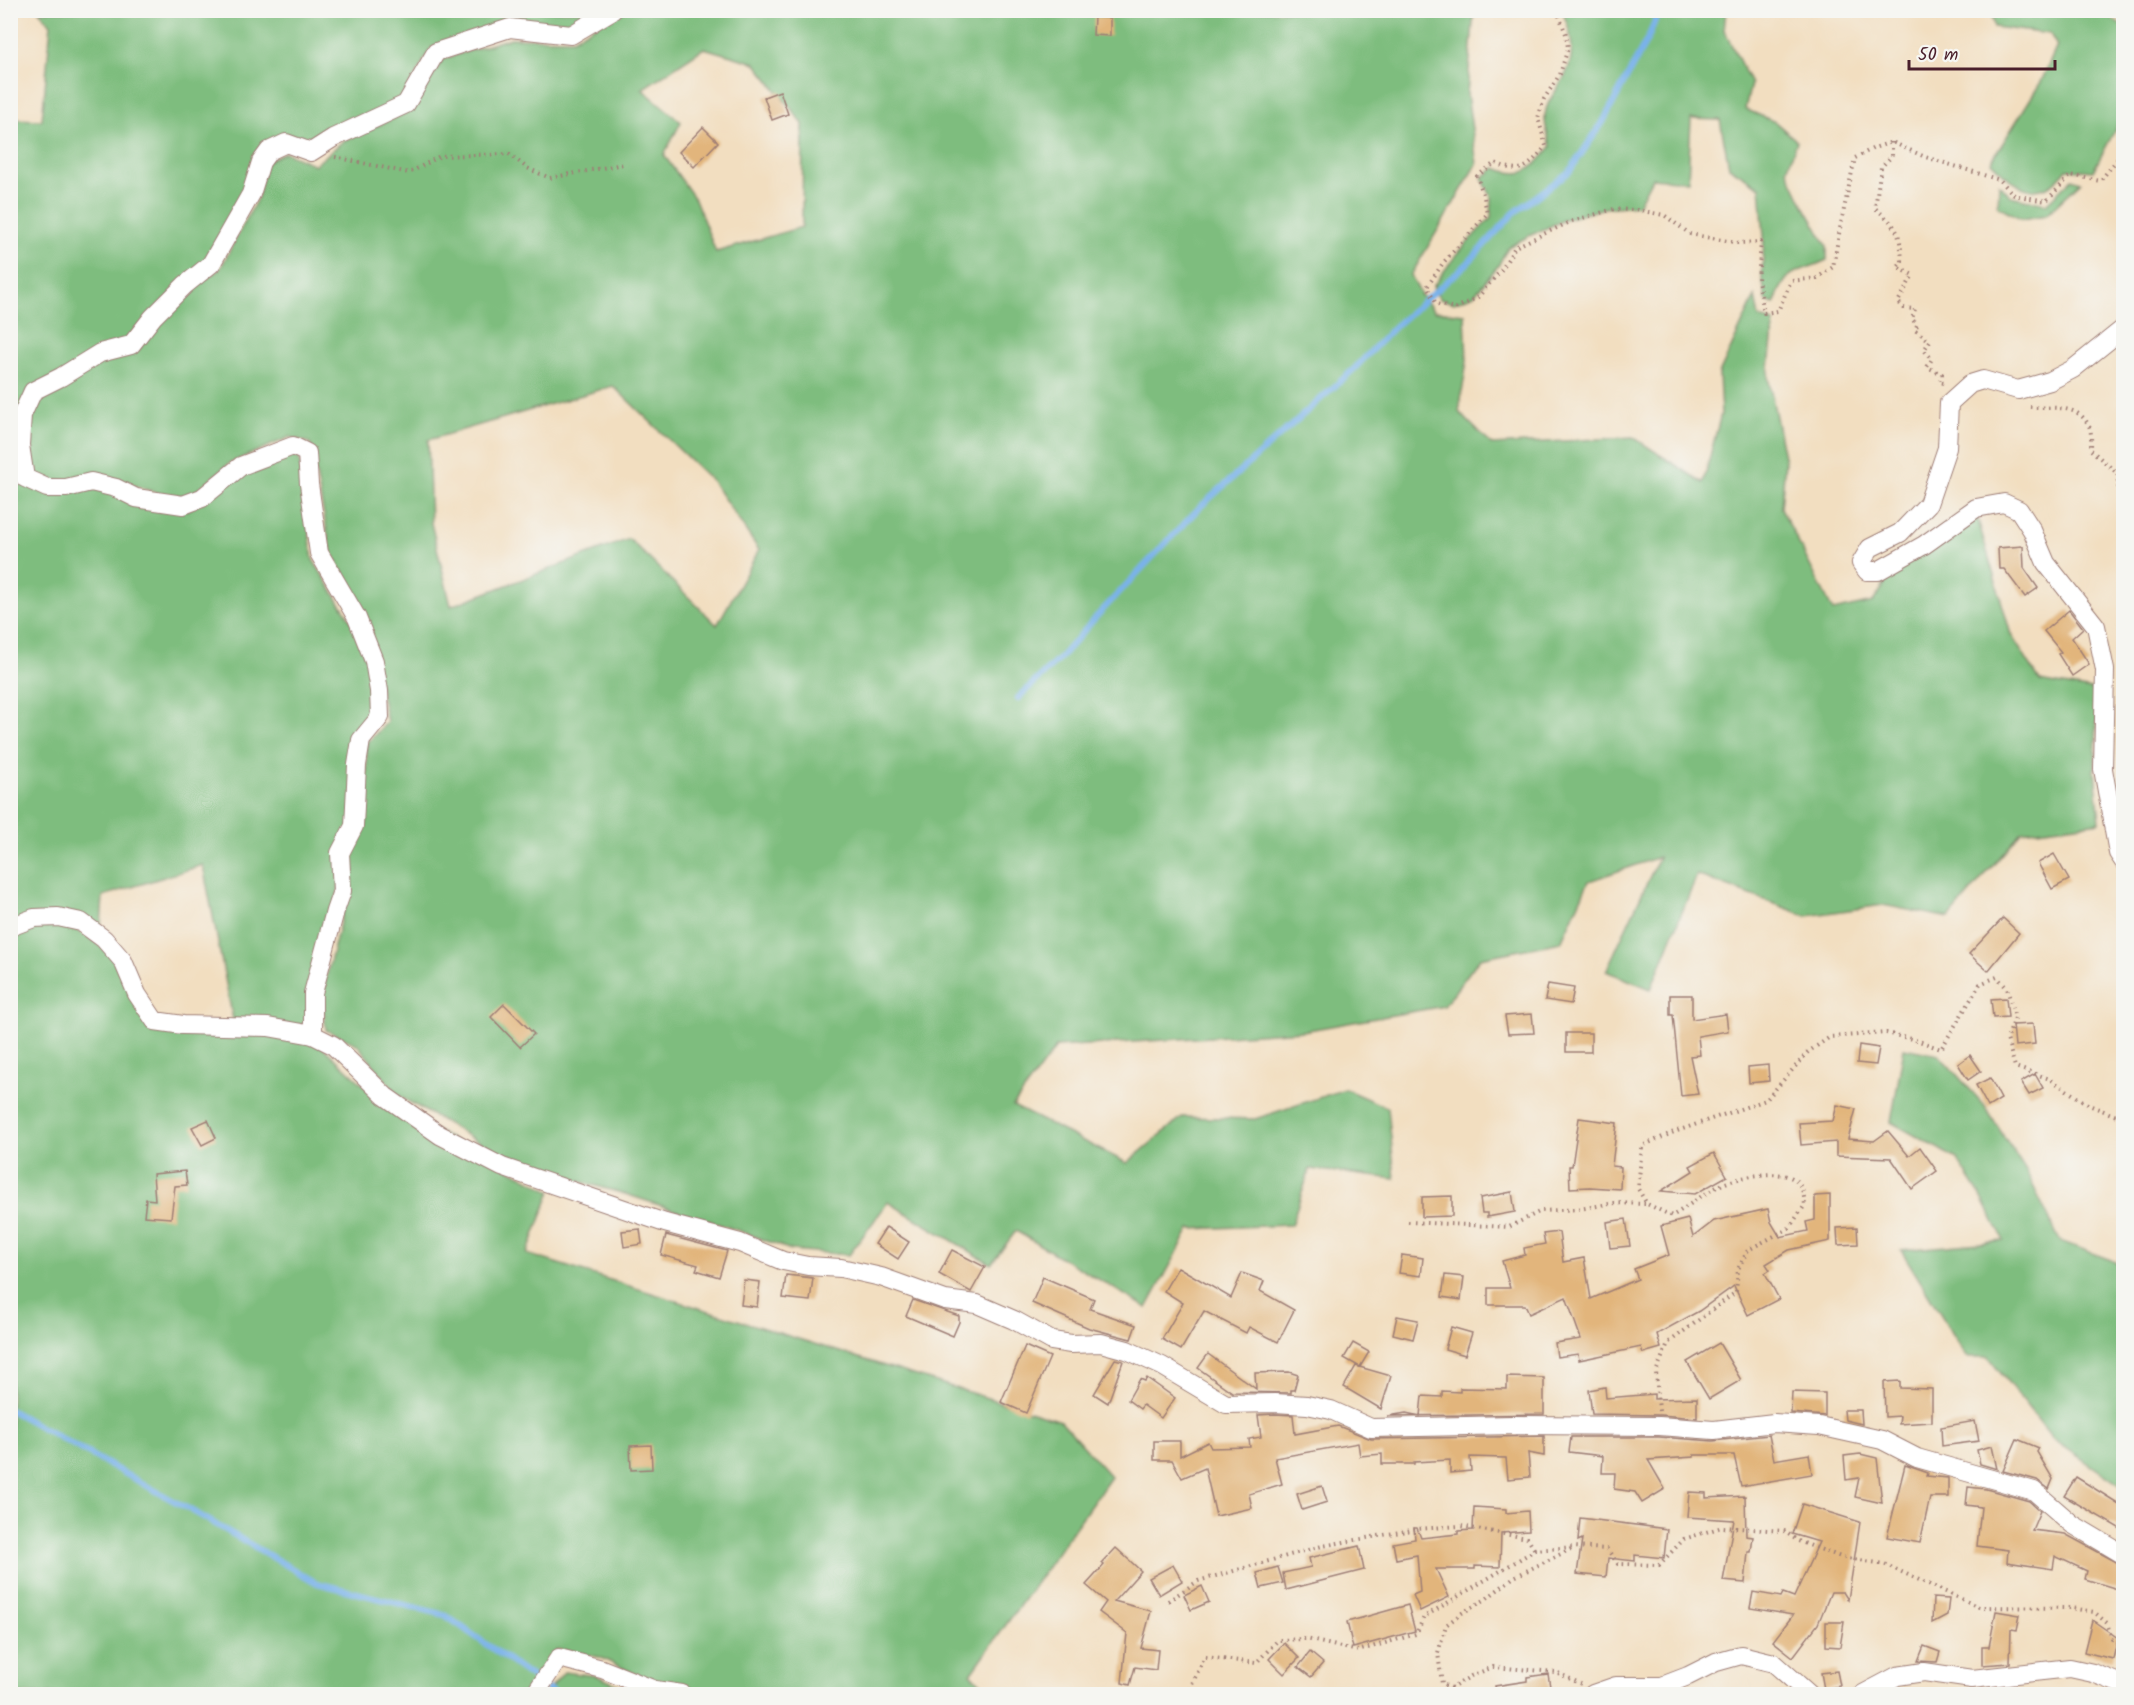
<svg xmlns="http://www.w3.org/2000/svg" width="2134" height="1705" font-family="Kalam,sans-serif">
	<style>
		.forest { fill: #7ebd7e; stroke: #646e54; stroke-width: 1.5; fill-rule: evenodd }
		.lines { fill: none; stroke-linecap: round; stroke-linejoin: round }
		.stream { stroke: #7ab2ea; stroke-width: 6 }
		.building { fill: #e2b57b }
		.minor-casing { stroke: #9e7e76; stroke-width: 20 }
		.path { stroke: #9e7e76; stroke-width: 4; stroke-dasharray: 1.5 4.5; stroke-linecap: butt }
		.minor { stroke: #fff; stroke-width: 18 }
	</style>
	<rect width="100%" height="100%" fill="#f6f6f2"/>
	<filter id="ink" filterUnits="userSpaceOnUse"><feTurbulence type="fractalNoise" baseFrequency=".0167" numOctaves="2"/><feDisplacementMap in="SourceGraphic" scale="12" xChannelSelector="R" yChannelSelector="G"/><feConvolveMatrix kernelMatrix="1 2 1 2 8 2 1 2 1" color-interpolation-filters="sRGB"/></filter>
	<filter id="wash" filterUnits="userSpaceOnUse"><feTurbulence type="fractalNoise" baseFrequency=".008" numOctaves="4" result="noise"/><feDisplacementMap in="SourceGraphic" scale="24" xChannelSelector="R" yChannelSelector="G"/><feGaussianBlur stdDeviation="1.35" result="paint"/><feColorMatrix in="noise" values="0 0 0 0 0 0 0 0 0 0 0 0 0 0 0 0 0 1.4 0 .05"/><feComposite in="paint" operator="in"/></filter>
	<g filter="url(#wash)">
		<rect width="100%" height="100%" fill="#f2dec0"/>
		<g class="forest">
			<path d="M622,10L1474,11L1467,94L1477,164L1411,275L1421,295L1434,311L1465,314L1467,361L1459,412L1492,445L1633,437L1703,483L1721,414L1719,374L1755,296L1759,318L1774,322L1768,377L1785,462L1781,508L1833,611L1873,602L1901,560L1976,513L2011,635L2040,681L2098,691L2095,771L2100,822L2021,832L1949,918L1883,905L1807,916L1697,875L1651,989L1606,971L1659,857L1589,881L1561,942L1480,958L1444,1006L1303,1031L1056,1047L1013,1106L1127,1163L1182,1117L1255,1119L1345,1089L1388,1108L1395,1179L1310,1169L1291,1225L1190,1229L1147,1308L1016,1231L991,1264L888,1202L849,1255L791,1250L737,1230L625,1194L546,1172L477,1141L399,1096L357,1044L326,1030L322,994L343,911L351,890L346,849L366,826L367,743L387,722L364,613L331,551L310,443L290,437L230,463L190,496H167L110,478L64,482L35,475L29,444L31,418L43,397L103,362L138,350L158,321L187,291L220,269L258,197L266,162L285,152L315,165L342,142L411,110L443,59L511,38L573,39ZM704,48L755,63L803,124L802,227L716,252L695,199L664,155L681,122L642,89ZM613,386L712,481L759,550L717,625L629,539L451,606L431,523L428,440Z"/>
			<polygon points="39,11 602,11 568,31 508,23 431,48 401,101 306,145 286,136 242,196 205,262 125,341 28,391 20,484 93,487 187,510 248,469 289,453 299,457 313,560 352,622 368,664 375,697 338,892 308,1026 233,1020 203,865 103,896 101,927 11,922 10,119 42,120 51,24"/>
			<path d="M1562,11H1726L1724,30L1751,84L1745,109L1775,122L1797,141L1787,170L1803,204L1827,246V260C1793,276 1789,265 1774,304L1766,301L1762,277L1764,237L1760,187L1729,167L1720,120L1691,119L1688,181L1652,178L1638,205L1605,208L1566,219L1529,236L1508,247L1498,266L1474,295L1454,303L1440,299L1433,287C1450,261 1469,239 1491,218L1492,198L1482,178L1495,168C1526,180 1531,169 1551,147C1549,138 1544,125 1545,115C1546,104 1553,95 1559,86C1577,60 1574,38 1562,11Z"/>
			<path d="M1991,11H2106L2110,17L2123,27V111L2113,134L2093,171L2067,169C2040,205 2017,189 1991,162L2041,82L2057,46L2050,34L1994,27Z"/>
			<polygon points="2072,179 2081,182 2046,215 2022,219 1998,206 1999,184 2011,196 2046,204"/>
			<path d="M60,924C115,942 127,980 152,1027L271,1034L315,1040L383,1103L551,1191L527,1254L1061,1421L1111,1477L971,1674L993,1694H725L652,1682L599,1657L557,1649L526,1694H11L10,934L36,925Z"/>
			<polygon points="1904,1048 1939,1055 1984,1105 2026,1171 2060,1241 2111,1260 2123,1267 2123,1487 2053,1439 1988,1357 1967,1357 1901,1250 2004,1241 1982,1198 1957,1159 1891,1122"/>
			<polygon points="564,1672 597,1676 639,1694 545,1694"/>
		</g>
		<g class="lines">
			<g class="stream">
				<polyline points="1018,698 1061,657 1096,617 1199,508 1354,369 1395,326 1467,264 1514,213 1569,172 1603,122 1649,36 1659,10"/>
				<polyline points="10,1410 203,1517 317,1583 445,1615 556,1694"/>
			</g>
		</g>
		<g id="blocks">
			<g class="building">
				<polygon points="1094,17 1110,18 1110,36 1093,35"/>
				<polygon points="780,91 788,114 772,120 764,97"/>
				<polygon points="703,127 718,142 694,167 679,152"/>
				<polygon points="2023,546 2024,568 2038,588 2025,597 2004,569 1999,569 1998,548"/>
				<polygon points="2069,610 2083,628 2072,638 2089,664 2072,676 2058,654 2061,652 2044,631"/>
				<polygon points="2054,854 2069,880 2052,889 2038,863"/>
				<polygon points="2003,918 2019,933 1988,971 1969,954"/>
				<polygon points="1548,984 1574,988 1571,1004 1545,1000"/>
				<polygon points="1670,995 1692,995 1692,1019 1726,1014 1728,1031 1698,1036 1700,1055 1690,1056 1698,1094 1681,1096 1673,1015 1670,1015"/>
				<polygon points="2006,998 2008,1017 1993,1018 1991,999"/>
				<polygon points="504,1004 534,1034 520,1047 491,1017"/>
				<polygon points="1532,1014 1534,1033 1508,1034 1505,1016"/>
				<polygon points="2033,1024 2035,1044 2015,1046 2013,1025"/>
				<rect x="1566" y="1033" width="25" height="19"/>
				<polygon points="1859,1045 1879,1048 1876,1065 1857,1063"/>
				<polygon points="1970,1055 1981,1071 1968,1080 1958,1064"/>
				<polygon points="1768,1065 1769,1081 1749,1083 1748,1067"/>
				<polygon points="2035,1074 2043,1088 2029,1095 2021,1082"/>
				<polygon points="1990,1078 2001,1099 1988,1107 1976,1085"/>
				<polygon points="1837,1105 1856,1109 1848,1139 1874,1141 1888,1131 1909,1156 1920,1147 1937,1171 1912,1189 1891,1158 1836,1156 1836,1142 1801,1145 1799,1123 1833,1121"/>
				<polygon points="1579,1118 1617,1123 1612,1166 1621,1167 1620,1189 1590,1187 1570,1188 1569,1166 1572,1166"/>
				<polygon points="208,1120 216,1138 202,1145 192,1127"/>
				<polygon points="1714,1153 1727,1176 1695,1194 1661,1191 1693,1171 1690,1166"/>
				<polygon points="185,1171 187,1185 175,1186 171,1218 144,1216 146,1199 155,1200 153,1174"/>
				<polygon points="1512,1192 1515,1212 1487,1217 1487,1213 1482,1213 1480,1198"/>
				<polygon points="1830,1195 1830,1241 1789,1250 1766,1264 1770,1270 1765,1273 1779,1299 1748,1315 1734,1286 1699,1311 1657,1334 1661,1348 1643,1353 1641,1347 1579,1360 1578,1354 1557,1357 1555,1343 1581,1339 1566,1297 1529,1314 1525,1305 1488,1305 1488,1288 1510,1288 1502,1261 1525,1255 1524,1248 1545,1244 1543,1234 1559,1232 1563,1262 1584,1258 1591,1299 1638,1279 1634,1269 1669,1255 1661,1226 1688,1219 1693,1237 1714,1221 1768,1209 1771,1222 1780,1237 1808,1231 1806,1222 1815,1220 1815,1196"/>
				<polygon points="1452,1196 1452,1216 1422,1217 1422,1197"/>
				<polygon points="1626,1219 1630,1246 1610,1248 1607,1222"/>
				<polygon points="886,1227 909,1242 898,1259 875,1244"/>
				<polygon points="1857,1227 1858,1244 1838,1245 1837,1228"/>
				<polygon points="640,1229 642,1244 624,1247 622,1231"/>
				<polygon points="666,1235 727,1251 719,1277 696,1270 698,1265 661,1255"/>
				<polygon points="952,1250 985,1267 971,1292 939,1274"/>
				<polygon points="1402,1255 1423,1258 1421,1276 1399,1273"/>
				<polygon points="1178,1267 1231,1298 1242,1273 1264,1281 1260,1291 1294,1310 1278,1342 1249,1327 1246,1333 1204,1311 1181,1350 1162,1339 1183,1303 1164,1291"/>
				<polygon points="786,1275 813,1278 810,1301 783,1298"/>
				<polygon points="1445,1275 1464,1277 1461,1300 1442,1297"/>
				<polygon points="1043,1277 1094,1299 1090,1309 1136,1325 1131,1339 1089,1328 1032,1303"/>
				<polygon points="744,1280 760,1282 757,1307 741,1305"/>
				<polygon points="913,1300 959,1316 959,1322 953,1336 906,1316"/>
				<polygon points="1397,1316 1418,1320 1413,1339 1393,1334"/>
				<polygon points="1451,1327 1472,1333 1465,1355 1445,1349"/>
				<polygon points="1353,1343 1369,1352 1360,1367 1344,1358"/>
				<polygon points="1719,1343 1741,1380 1709,1399 1687,1362"/>
				<polygon points="1025,1346 1050,1357 1026,1413 1001,1402"/>
				<polygon points="1208,1354 1256,1389 1255,1373 1289,1372 1298,1375 1294,1390 1291,1390 1291,1393 1232,1392 1198,1368"/>
				<polygon points="1115,1359 1123,1361 1108,1403 1094,1394"/>
				<polygon points="1356,1366 1391,1376 1381,1409 1344,1387"/>
				<polygon points="1507,1377 1544,1378 1544,1414 1388,1416 1406,1413 1420,1416 1422,1396 1442,1397 1442,1391 1460,1392 1460,1388 1507,1389"/>
				<polygon points="1147,1378 1175,1398 1161,1418 1143,1405 1140,1409 1128,1400 1140,1379 1145,1381"/>
				<polygon points="1900,1381 1900,1388 1932,1389 1932,1422 1899,1424 1900,1416 1885,1417 1884,1382"/>
				<polygon points="1605,1387 1606,1398 1654,1394 1654,1399 1697,1398 1697,1418 1660,1415 1592,1414 1589,1390"/>
				<polygon points="1792,1392 1825,1393 1825,1416 1791,1413"/>
				<polygon points="1844,1410 1861,1410 1862,1424 1845,1420"/>
				<polygon points="1275,1414 1293,1415 1295,1434 1338,1426 1371,1439 1544,1436 1544,1456 1528,1453 1530,1477 1508,1479 1506,1458 1470,1457 1471,1471 1450,1473 1450,1460 1414,1462 1414,1464 1382,1464 1382,1454 1360,1456 1358,1443 1275,1458 1282,1484 1249,1494 1252,1508 1216,1516 1205,1468 1182,1478 1172,1460 1154,1460 1154,1441 1180,1441 1180,1456 1208,1442 1211,1448 1250,1447 1249,1439 1261,1437 1258,1415"/>
				<polygon points="1975,1421 1979,1441 1942,1446 1941,1427"/>
				<polygon points="1769,1435 1774,1460 1809,1454 1812,1474 1741,1486 1734,1455 1694,1455 1694,1457 1648,1460 1665,1489 1642,1503 1635,1492 1614,1489 1615,1473 1602,1473 1603,1456 1569,1452 1571,1437 1659,1437 1713,1441"/>
				<polygon points="2017,1439 2039,1448 2037,1452 2053,1479 2049,1489 2037,1480 2003,1471"/>
				<polygon points="651,1445 652,1469 631,1470 630,1446"/>
				<polygon points="1992,1446 1997,1469 1980,1464 1977,1450"/>
				<polygon points="1860,1454 1877,1458 1882,1503 1855,1497 1859,1478 1846,1480 1844,1456"/>
				<polygon points="1905,1465 1928,1473 1927,1476 1948,1478 1948,1497 1930,1497 1920,1543 1887,1537"/>
				<polygon points="2076,1477 2124,1507 2124,1531 2064,1496"/>
				<polygon points="1322,1486 1327,1502 1302,1510 1297,1494"/>
				<polygon points="1968,1487 1986,1489 2029,1501 2040,1511 2032,1530 2065,1534 2124,1566 2124,1591 2085,1579 2087,1571 2055,1556 2053,1569 2007,1562 2008,1550 1977,1546 1981,1507 1966,1505"/>
				<polygon points="1689,1492 1706,1493 1706,1498 1745,1496 1746,1536 1753,1537 1751,1552 1748,1552 1745,1583 1723,1581 1734,1520 1687,1517"/>
				<polygon points="1802,1504 1860,1522 1848,1600 1843,1592 1831,1592 1818,1624 1793,1657 1773,1641 1793,1615 1750,1608 1753,1592 1781,1597 1783,1593 1794,1597 1819,1542 1792,1534"/>
				<polygon points="1474,1507 1506,1509 1506,1513 1528,1511 1529,1531 1501,1533 1500,1567 1475,1566 1475,1569 1436,1569 1449,1597 1420,1611 1413,1595 1420,1592 1417,1555 1396,1559 1393,1543 1415,1539 1414,1528 1417,1528 1421,1538 1458,1534 1458,1531 1473,1530"/>
				<polygon points="1580,1518 1667,1529 1664,1558 1635,1555 1635,1561 1608,1558 1606,1577 1577,1574 1582,1539 1578,1541"/>
				<polygon points="1359,1546 1364,1570 1286,1590 1283,1573 1311,1567 1309,1558"/>
				<polygon points="1116,1548 1141,1571 1114,1601 1151,1611 1141,1648 1158,1650 1156,1670 1135,1667 1130,1685 1122,1683 1127,1633 1099,1612 1106,1602 1086,1585 1104,1565 1102,1563"/>
				<polygon points="1173,1565 1182,1581 1159,1595 1149,1578"/>
				<polygon points="1278,1567 1283,1583 1261,1588 1257,1573"/>
				<polygon points="1202,1586 1209,1602 1191,1610 1184,1595"/>
				<polygon points="1933,1598 1949,1599 1947,1615 1932,1623"/>
				<polygon points="1408,1605 1415,1631 1353,1648 1347,1622"/>
				<polygon points="1996,1611 2020,1615 2017,1630 2011,1629 2010,1663 1982,1665 1982,1647 1989,1647"/>
				<polygon points="2092,1620 2118,1638 2113,1659 2084,1652"/>
				<polygon points="1826,1622 1844,1622 1840,1647 1826,1646"/>
				<polygon points="1284,1643 1299,1658 1284,1674 1269,1659"/>
				<polygon points="1924,1646 1940,1652 1937,1662 1918,1661"/>
				<polygon points="1310,1652 1323,1663 1311,1677 1298,1667"/>
				<polygon points="1837,1671 1840,1686 1824,1689 1821,1673"/>
				<polygon points="1548,1674 1551,1693 1496,1695 1495,1686 1527,1681 1527,1677"/>
			</g>
		</g>
	</g>
	<g filter="url(#ink)">
		<use href="#blocks" fill-opacity="0" stroke="#9e7e76" stroke-width="1.5"/>
		<g class="lines">
			<defs>
				<g id="minor">
					<polyline points="2124,328 2073,369 2050,381 2018,390 1983,380 1970,384 1949,403 1947,448 1928,504 1900,533 1870,548 1861,563 1867,571 1878,571 1924,545 1976,508 2004,503 2019,510 2032,530 2046,563 2096,626 2105,670 2103,769 2118,853 2124,862"/>
					<polyline points="10,927 34,918 58,917 81,922 104,939 123,961 137,994 155,1021 183,1025 268,1027 313,1035 333,1045 385,1096 440,1135 502,1167 665,1223 740,1243 783,1261 808,1266 841,1268 881,1277 945,1300 977,1304 1014,1320 1052,1341 1071,1344 1101,1343 1127,1350 1162,1366 1226,1404 1275,1403 1307,1405 1331,1410 1371,1428 1514,1425 1659,1426 1714,1430 1774,1423 1819,1426 1882,1440 1917,1458 2034,1491 2072,1524 2124,1555"/>
					<polyline points="313,1035 313,993 335,911 342,891 340,853 354,826 357,765 361,740 380,717 379,691 374,661 357,618 319,553 309,484 307,453 293,446 241,466 202,498 183,505 136,498 116,488 91,482 66,488 47,488 25,478 20,445 22,415 33,391 61,377 100,353 131,345 153,317 185,285 211,264 251,194 261,162 269,151 286,143 311,152 333,138 406,104 436,52 510,28 571,35 613,10"/>
					<polyline points="535,1694 559,1658 602,1669 655,1690 682,1694"/>
					<polyline points="1593,1694 1616,1686 1662,1686 1688,1676 1716,1662 1741,1655 1774,1663 1809,1694"/>
					<polyline points="1863,1694 1897,1676 1924,1672 1972,1679 2070,1668 2093,1673 2124,1685"/>
				</g>
			</defs>
			<use href="#minor" class="minor-casing"/>
			<g class="path">
				<path d="M1557,10L1566,34L1568,48L1560,74L1544,99L1538,118L1546,146C1527,168 1524,175 1495,163L1477,176L1484,197L1487,214L1443,263L1427,287L1436,304L1456,308L1478,297L1502,269L1515,247L1572,221L1614,209L1637,210L1664,215L1690,234L1738,243L1761,242L1758,280L1764,313L1778,311L1791,281L1817,278L1833,267L1841,223L1855,158L1874,148L1892,142L1925,157L2000,180L2014,195L2046,201L2071,175L2100,181L2124,151"/>
				<path d="M1892,142V156L1881,167L1875,208C1898,227 1900,232 1902,261L1897,267L1913,275L1898,302L1904,308L1915,309L1912,319L1917,325L1915,330L1930,341L1924,350L1932,359L1927,367L1942,374L1939,382L1945,383"/>
				<polyline points="335,157 409,173 440,156 509,154 527,168 550,178 623,164"/>
				<path d="M2030,407C2051,409 2078,403 2089,426C2092,432 2091,443 2091,450L2117,473L2119,498L2124,502"/>
				<polyline points="1408,1222 1509,1227 1541,1211 1580,1209 1615,1203 1647,1204"/>
				<path d="M1659,1411L1656,1372L1668,1343L1736,1292L1738,1269L1748,1250L1789,1228L1805,1205C1804,1196 1803,1186 1795,1180C1780,1168 1740,1177 1723,1184C1705,1192 1689,1206 1672,1216L1647,1204L1638,1189L1642,1146L1674,1132L1766,1100L1808,1052L1830,1037L1886,1033L1916,1040L1941,1049L1980,984L1997,977L2007,988L2015,1018L2007,1039L2015,1067L2050,1079L2089,1105L2124,1119"/>
				<polyline points="1571,1549 1514,1577 1486,1599 1462,1613 1446,1625 1438,1653 1442,1684 1452,1688 1471,1676 1493,1667 1556,1672 1581,1684"/>
				<polyline points="1168,1601 1198,1581 1322,1546 1417,1529 1460,1526 1527,1538 1535,1550"/>
				<polyline points="1187,1694 1205,1657 1256,1663 1278,1640 1306,1639 1358,1651 1416,1634 1424,1617 1535,1550 1574,1547 1607,1549 1618,1564 1659,1565 1684,1539 1722,1527 1784,1531 1798,1541 1841,1557 1884,1564 1979,1607 2071,1608 2094,1612 2107,1623 2112,1639 2124,1641"/>
			</g>
			<use href="#minor" class="minor"/>
		</g>
	</g>
	<rect width="2134" height="1705" fill="none" stroke="#f6f6f2" stroke-width="36"/>
	<path d="M1909 60v9h146v-9" fill="none" stroke="#4a1f2b" stroke-width="3"/>
	<text x="1918" y="60" font-size="18" fill="#4a1f2b" stroke="#f6f6f2" stroke-width="4.5" paint-order="stroke">50 m</text>
</svg>
